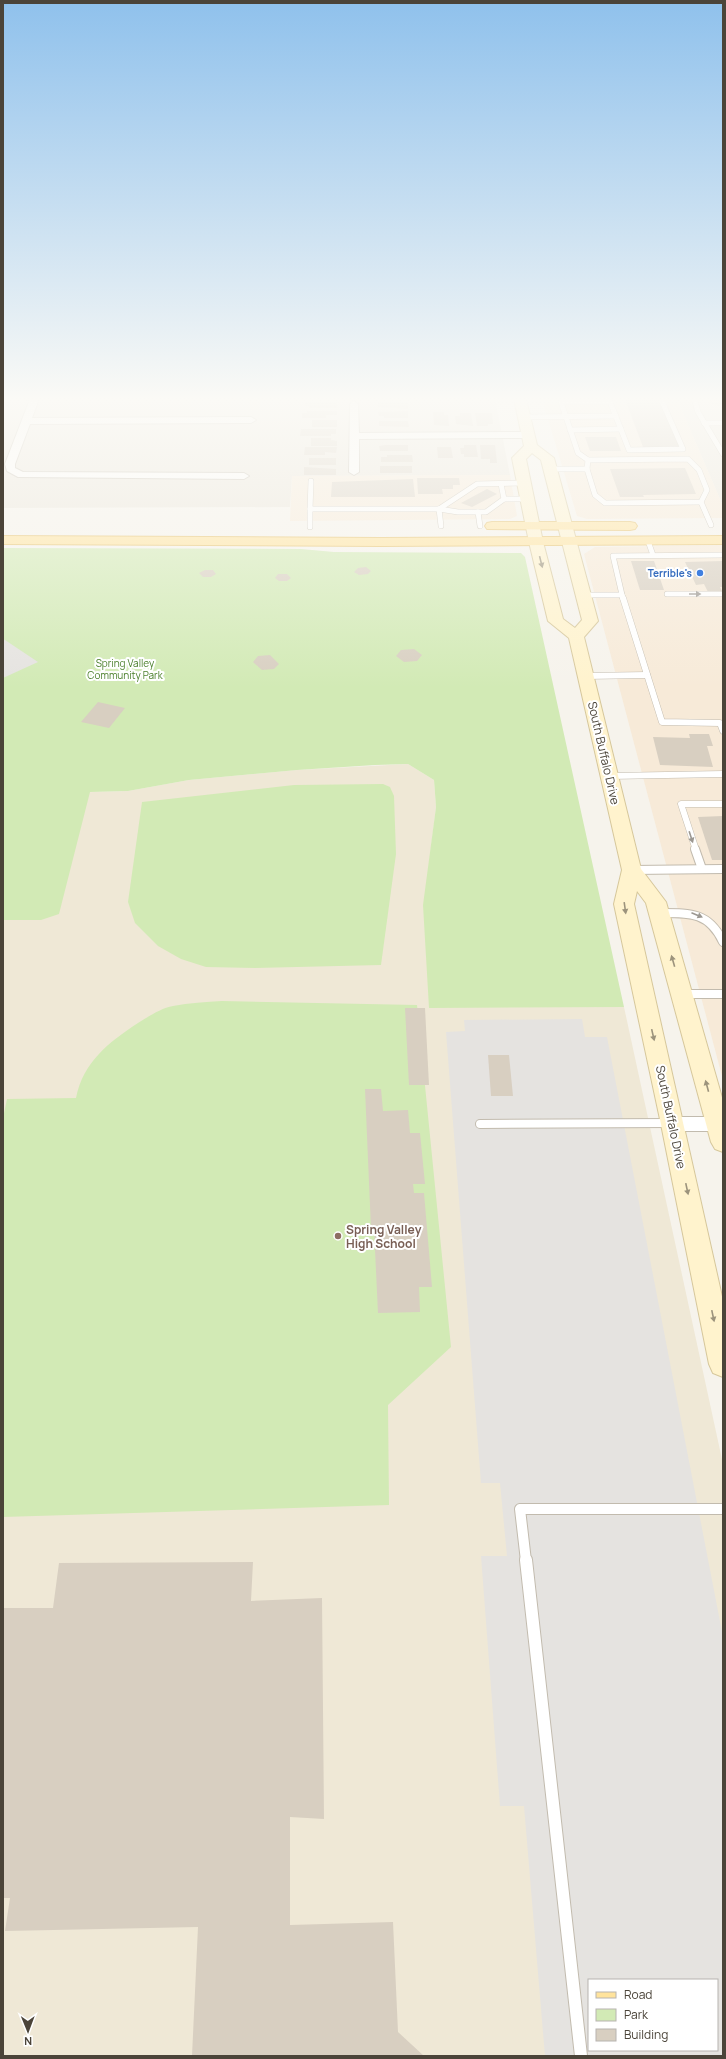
<svg xmlns="http://www.w3.org/2000/svg" width="726" height="2059" font-family="Manrope,sans-serif">
	<style>
		.residential { fill: #eae5da }
		.commercial { fill: #f7ead8 }
		.education { fill: #efe8d6; fill-rule: evenodd }
		.green { fill: #d2eab5 }
		.parking { fill: #e5e3e0; fill-rule: evenodd }
		.building { fill: #d8cfc1 }
		.lines { fill: none; stroke-linecap: round; stroke-linejoin: round }
		.lane-far4-casing { stroke: #c2bbae; stroke-width: 6 }
		.lane-far3-casing { stroke: #c2bbae; stroke-width: 7 }
		.lane-far2-casing { stroke: #c2bbae; stroke-width: 10 }
		.lane-far1-casing { stroke: #c2bbae; stroke-width: 12 }
		.lane-casing { stroke: #c2bbae; stroke-width: 14 }
		.street-casing { stroke: #c2bbae; stroke-width: 2 }
		.secondary-casing { stroke: #d6c79b; stroke-width: 2 }
		.primary-casing { stroke: #e6c16a; stroke-width: 2 }
		.lane-far4 { stroke: #fff; stroke-width: 5 }
		.lane-far3 { stroke: #fff; stroke-width: 6 }
		.lane-far2 { stroke: #fff; stroke-width: 8 }
		.lane-far1 { stroke: #fff; stroke-width: 10 }
		.lane { stroke: #fff; stroke-width: 12 }
		.street { fill: #fff; fill-rule: evenodd }
		.secondary { fill: #fff3cd; fill-rule: evenodd }
		.primary { fill: #ffe39c; fill-rule: evenodd }
		.oneway { fill: #9c937c }
		.oneway2 { fill: #9c9892 }
		.shop-dot { fill: #3f7fe0; stroke: #fff; stroke-width: 1.5 }
		.education-dot { fill: #8d6e63; stroke: #fff; stroke-width: 1.5 }
		.labels { text-anchor: middle; dominant-baseline: central; stroke-width: 4; stroke-linejoin: round; paint-order: stroke }
		.far-shop-label { font-size: 10px; font-weight: bold; fill: #366cbe; stroke: #fff; text-anchor: end }
		.far-park-label { font-size: 10px; fill: #4a7f2a; stroke: #fff }
		.street-label { font-size: 12px; fill: #4b4439; stroke: #fff }
		.education-label { font-size: 12px; font-weight: bold; fill: #785e54; stroke: #fff; text-anchor: start }
	</style>
	<rect width="100%" height="100%" fill="#f6f3ec"/>
	<g class="residential">
		<polygon points="3,399 495,399 510,475 292,476 290,507 3,508"/>
		<polygon points="677,399 723,399 723,506"/>
	</g>
	<g class="commercial">
		<polygon points="542,399 677,399 723,506 723,518 587,519 577,516"/>
		<polygon points="510,475 517,516 510,519 290,521 292,476"/>
		<polygon points="723,545 723,1080 584,554 595,547"/>
	</g>
	<path class="education" d="M408,764L434,780L436,807L424,905L430,1007H624L723,1464V2056H3V802L61,793L128,791L189,780L297,770ZM589,1980H717V2050H589Z"/>
	<g class="green">
		<polygon points="3,548 301,549 334,552 521,553 525,557 624,1007 429,1008 423,905 436,807 434,780 408,764 375,765 297,770 189,780 128,791 90,792 59,914 41,920 3,920"/>
		<polygon points="383,784 390,787 394,796 396,854 381,965 255,968 206,967 181,959 158,946 135,923 128,902 142,802 294,785"/>
		<path d="M222,1001L417,1005L451,1347L388,1405L389,1505L3,1517V1118L7,1099L76,1098C83,1062 109,1042 138,1023C148,1017 161,1008 173,1006C189,1003 206,1002 222,1001Z"/>
	</g>
	<g class="parking">
		<polygon points="3,639 5,640 38,662 3,678"/>
		<path d="M582,1019L585,1037H607L723,1637V2056H545L524,1806H500L481,1556H507L500,1483H481L446,1032L465,1031L464,1020ZM589,1980H717V2050H589Z"/>
	</g>
	<g class="building">
		<polygon points="625,399 659,399 679,447 643,447"/>
		<polygon points="710,399 723,399 723,403 719,406 712,404 708,402"/>
		<polygon points="305,402 337,402 337,408 309,408 309,406 305,406"/>
		<polygon points="378,402 408,402 408,409 378,407"/>
		<polygon points="307,411 337,411 337,415 326,415 326,418 302,418 302,413 307,413"/>
		<polygon points="408,411 408,418 384,418 384,416 379,416 378,412"/>
		<polygon points="433,412 444,412 444,415 448,415 449,426 434,425"/>
		<polygon points="460,413 471,413 473,426 456,424 455,416 460,416"/>
		<polygon points="475,413 492,413 493,424 488,424 488,426 477,426"/>
		<rect x="312" y="420" width="25" height="7"/>
		<polygon points="379,421 408,421 409,427 379,426"/>
		<polygon points="301,429 336,429 336,434 331,434 331,436 300,436"/>
		<polygon points="585,437 616,437 621,451 590,451"/>
		<polygon points="311,438 331,438 331,440 337,441 337,446 311,446"/>
		<polygon points="385,445 408,445 408,451 380,451 379,446"/>
		<polygon points="464,445 476,445 478,457 464,457 464,454 461,454 460,448 464,448"/>
		<polygon points="480,445 495,445 497,463 490,463 490,459 481,459"/>
		<polygon points="305,447 337,447 336,453 325,452 325,455 304,455"/>
		<polygon points="437,447 451,447 453,458 438,458"/>
		<polygon points="387,455 412,455 413,462 381,462 381,457 387,457"/>
		<rect x="309" y="458" width="27" height="7"/>
		<rect x="380" y="466" width="32" height="7"/>
		<polygon points="304,467 336,469 336,475 304,475"/>
		<polygon points="685,468 696,494 643,495 644,497 620,497 610,469"/>
		<polygon points="417,478 459,478 460,485 453,485 453,489 442,489 443,494 418,494"/>
		<polygon points="413,479 415,497 331,497 332,482"/>
		<polygon points="487,489 497,494 472,507 461,503"/>
		<polygon points="631,561 654,561 664,590 640,590"/>
		<polygon points="723,561 723,587 720,587 722,591 708,592 704,584 696,585 685,562"/>
		<polygon points="366,567 371,571 368,574 359,575 354,572 358,568"/>
		<polygon points="205,570 213,570 216,574 211,577 203,577 199,573"/>
		<polygon points="278,574 287,574 291,578 287,581 279,581 275,578"/>
		<polygon points="414,649 422,655 417,661 404,662 396,656 401,650"/>
		<polygon points="270,655 279,664 274,669 262,670 253,662 258,656"/>
		<polygon points="98,702 125,708 109,728 81,722"/>
		<polygon points="689,734 709,734 713,746 707,746 713,767 660,765 653,737 690,738"/>
		<polygon points="723,816 723,860 712,860 698,817"/>
		<polygon points="405,1008 425,1008 429,1085 409,1085"/>
		<polygon points="488,1055 509,1055 513,1096 491,1096"/>
		<polygon points="365,1089 381,1089 383,1111 408,1110 410,1133 420,1133 425,1184 413,1184 414,1193 424,1193 432,1287 419,1287 420,1312 378,1313 374,1229 371,1229"/>
		<polygon points="253,1562 251,1601 322,1598 324,1819 290,1817 290,1925 393,1922 398,2032 424,2056 192,2056 198,1927 5,1931 10,1898 3,1898 3,1608 53,1608 59,1563"/>
	</g>
	<g class="lines">
		<defs>
			<g id="lane-far4">
				<polyline points="609,399 629,450 683,449 661,399"/>
				<polyline points="694,399 698,412 723,454"/>
				<polyline points="524,417 616,416"/>
				<polyline points="704,423 723,423"/>
				<polyline points="570,430 621,429"/>
				<polygon points="688,459 699,470 707,490 701,502 605,503 595,495 587,469 588,460"/>
				<polyline points="588,460 578,453 561,402 610,402"/>
				<polyline points="550,469 587,469"/>
				<polyline points="501,484 504,499"/>
				<polyline points="701,502 711,525"/>
				<polyline points="310,509 311,481"/>
				<polyline points="439,509 477,484 524,483"/>
				<polyline points="439,509 441,526"/>
				<polyline points="478,512 480,526"/>
				<polyline points="310,527 310,509 439,509 458,512 486,512 504,499 527,499"/>
				<polyline points="648,541 653,555"/>
				<polyline points="667,594 723,594"/>
				<polyline points="584,595 622,595"/>
				<polyline points="623,599 613,556 723,555"/>
			</g>
			<g id="lane-far3">
				<polyline points="623,598 662,722 720,723 723,731"/>
				<polyline points="586,676 647,675"/>
				<polyline points="610,776 723,774"/>
				<polyline points="696,850 681,804 723,804"/>
			</g>
			<g id="lane-far2">
				<polyline points="695,849 702,869"/>
				<polyline points="632,870 723,869"/>
				<path d="M660,913C690,913 709,912 723,942"/>
				<polyline points="682,994 723,994"/>
				<polyline points="480,1124 671,1123"/>
			</g>
			<polyline id="lane-far1" points="526,1561 520,1509 723,1509"/>
			<polyline id="lane" points="526,1560 581,2056"/>
			<g id="street">
				<polygon points="30,399 39,399 32,418 251,417 256,420 251,423 30,424 15,464 15,468 23,472 244,473 249,476 244,479 18,477 7,471 5,464"/>
				<polygon points="354,401 358,404 359,433 528,432 533,435 528,438 359,439 359,472 354,475 349,472 350,404"/>
				<polygon points="673,1117 723,1117 723,1131 673,1131 667,1129 664,1124 667,1119"/>
			</g>
			<path id="secondary" d="M514,399H526L537,445L554,458L598,621L584,637L641,869L666,902L723,1101V1152L715,1149L711,1142L646,903L637,891L634,904L723,1301V1377L713,1373L709,1364L661,1124L614,904L622,870L569,638L548,621L529,542L512,458L524,446ZM532,453L541,460L582,620L575,628L563,619L543,542L526,459Z"/>
			<g id="primary">
				<polygon points="492,522 630,522 635,523 637,526 635,529 630,530 487,529 485,526 487,523"/>
				<polygon points="3,536 381,538 723,536 723,544 381,546 3,544"/>
			</g>
		</defs>
		<use href="#lane-far4" class="lane-far4-casing"/>
		<use href="#lane-far3" class="lane-far3-casing"/>
		<use href="#lane-far2" class="lane-far2-casing"/>
		<use href="#lane-far1" class="lane-far1-casing"/>
		<use href="#lane" class="lane-casing"/>
		<use href="#street" class="street-casing"/>
		<use href="#secondary" class="secondary-casing"/>
		<use href="#primary" class="primary-casing"/>
		<use href="#lane-far4" class="lane-far4"/>
		<use href="#lane-far3" class="lane-far3"/>
		<use href="#lane-far2" class="lane-far2"/>
		<use href="#lane-far1" class="lane-far1"/>
		<use href="#lane" class="lane"/>
		<use href="#street" class="street"/>
		<use href="#secondary" class="secondary"/>
		<use href="#primary" class="primary"/>
	</g>
	<defs><path id="oneway-solid" d="M-6-.8H1V-3.2L6.5 0L1 3.2V.8H-6Z"/></defs>
	<g class="oneway">
		<use href="#oneway-solid" transform="translate(541 562) rotate(76)"/>
		<use href="#oneway-solid" transform="translate(625 908) rotate(82)"/>
		<use href="#oneway-solid" transform="translate(673 961) rotate(-106)"/>
		<use href="#oneway-solid" transform="translate(653 1035) rotate(77)"/>
		<use href="#oneway-solid" transform="translate(707 1086) rotate(-105)"/>
		<use href="#oneway-solid" transform="translate(687 1189) rotate(78)"/>
		<use href="#oneway-solid" transform="translate(713 1316) rotate(78)"/>
	</g>
	<g class="oneway2">
		<use href="#oneway-solid" transform="translate(695 594)"/>
		<use href="#oneway-solid" transform="translate(691 837) rotate(72)"/>
		<use href="#oneway-solid" transform="translate(697 915) rotate(23)"/>
	</g>
	<linearGradient id="sky" x2="0" y2="1"><stop stop-color="#8fc1ec"/><stop offset="0.58" stop-color="#fbfaf6"/><stop offset="1" stop-color="#fbfaf6" stop-opacity="0"/></linearGradient>
	<rect width="726" height="688" fill="url(#sky)"/>
	<circle class="shop-dot" cx="700" cy="573" r="4"/>
	<circle class="education-dot" cx="338" cy="1236" r="4"/>
	<g class="labels">
		<g class="far-shop-label">
			<text x="692" y="573">Terrible's</text>
		</g>
		<g class="far-park-label">
			<text x="125" y="663">Spring Valley<tspan x="125" dy="12">Community Park</tspan></text>
		</g>
		<g class="street-label">
			<text transform="translate(604 753) rotate(77)">South Buffalo Drive</text>
			<text transform="translate(671 1117) rotate(78)">South Buffalo Drive</text>
		</g>
		<g class="education-label">
			<text x="346" y="1229">Spring Valley<tspan x="346" dy="14">High School</tspan></text>
		</g>
	</g>
	<rect width="726" height="2059" fill="none" stroke="#4b4439" stroke-width="8"/>
	<rect x="588" y="1979" width="130" height="72" fill="#ffffff" stroke="#b7b4b0"/>
	<rect x="596" y="1992" width="20" height="6" fill="#ffe39c" stroke="#b7b4b0"/>
	<text x="624" y="1999" font-size="12" fill="#4b4439">Road</text>
	<rect x="596" y="2009" width="20" height="12" fill="#d2eab5" stroke="#b7b4b0"/>
	<text x="624" y="2019" font-size="12" fill="#4b4439">Park</text>
	<rect x="596" y="2029" width="20" height="12" fill="#d8cfc1" stroke="#b7b4b0"/>
	<text x="624" y="2039" font-size="12" fill="#4b4439">Building</text>
	<g transform="translate(28 2031) rotate(179)" stroke="#ffffff" stroke-width="3" paint-order="stroke">
	<path d="M0-3L7 15L0 10L-7 15Z" fill="#4b4439"/>
	<text y="-6" font-size="11" font-weight="bold" text-anchor="middle" fill="#4b4439">N</text>
	</g>
</svg>
